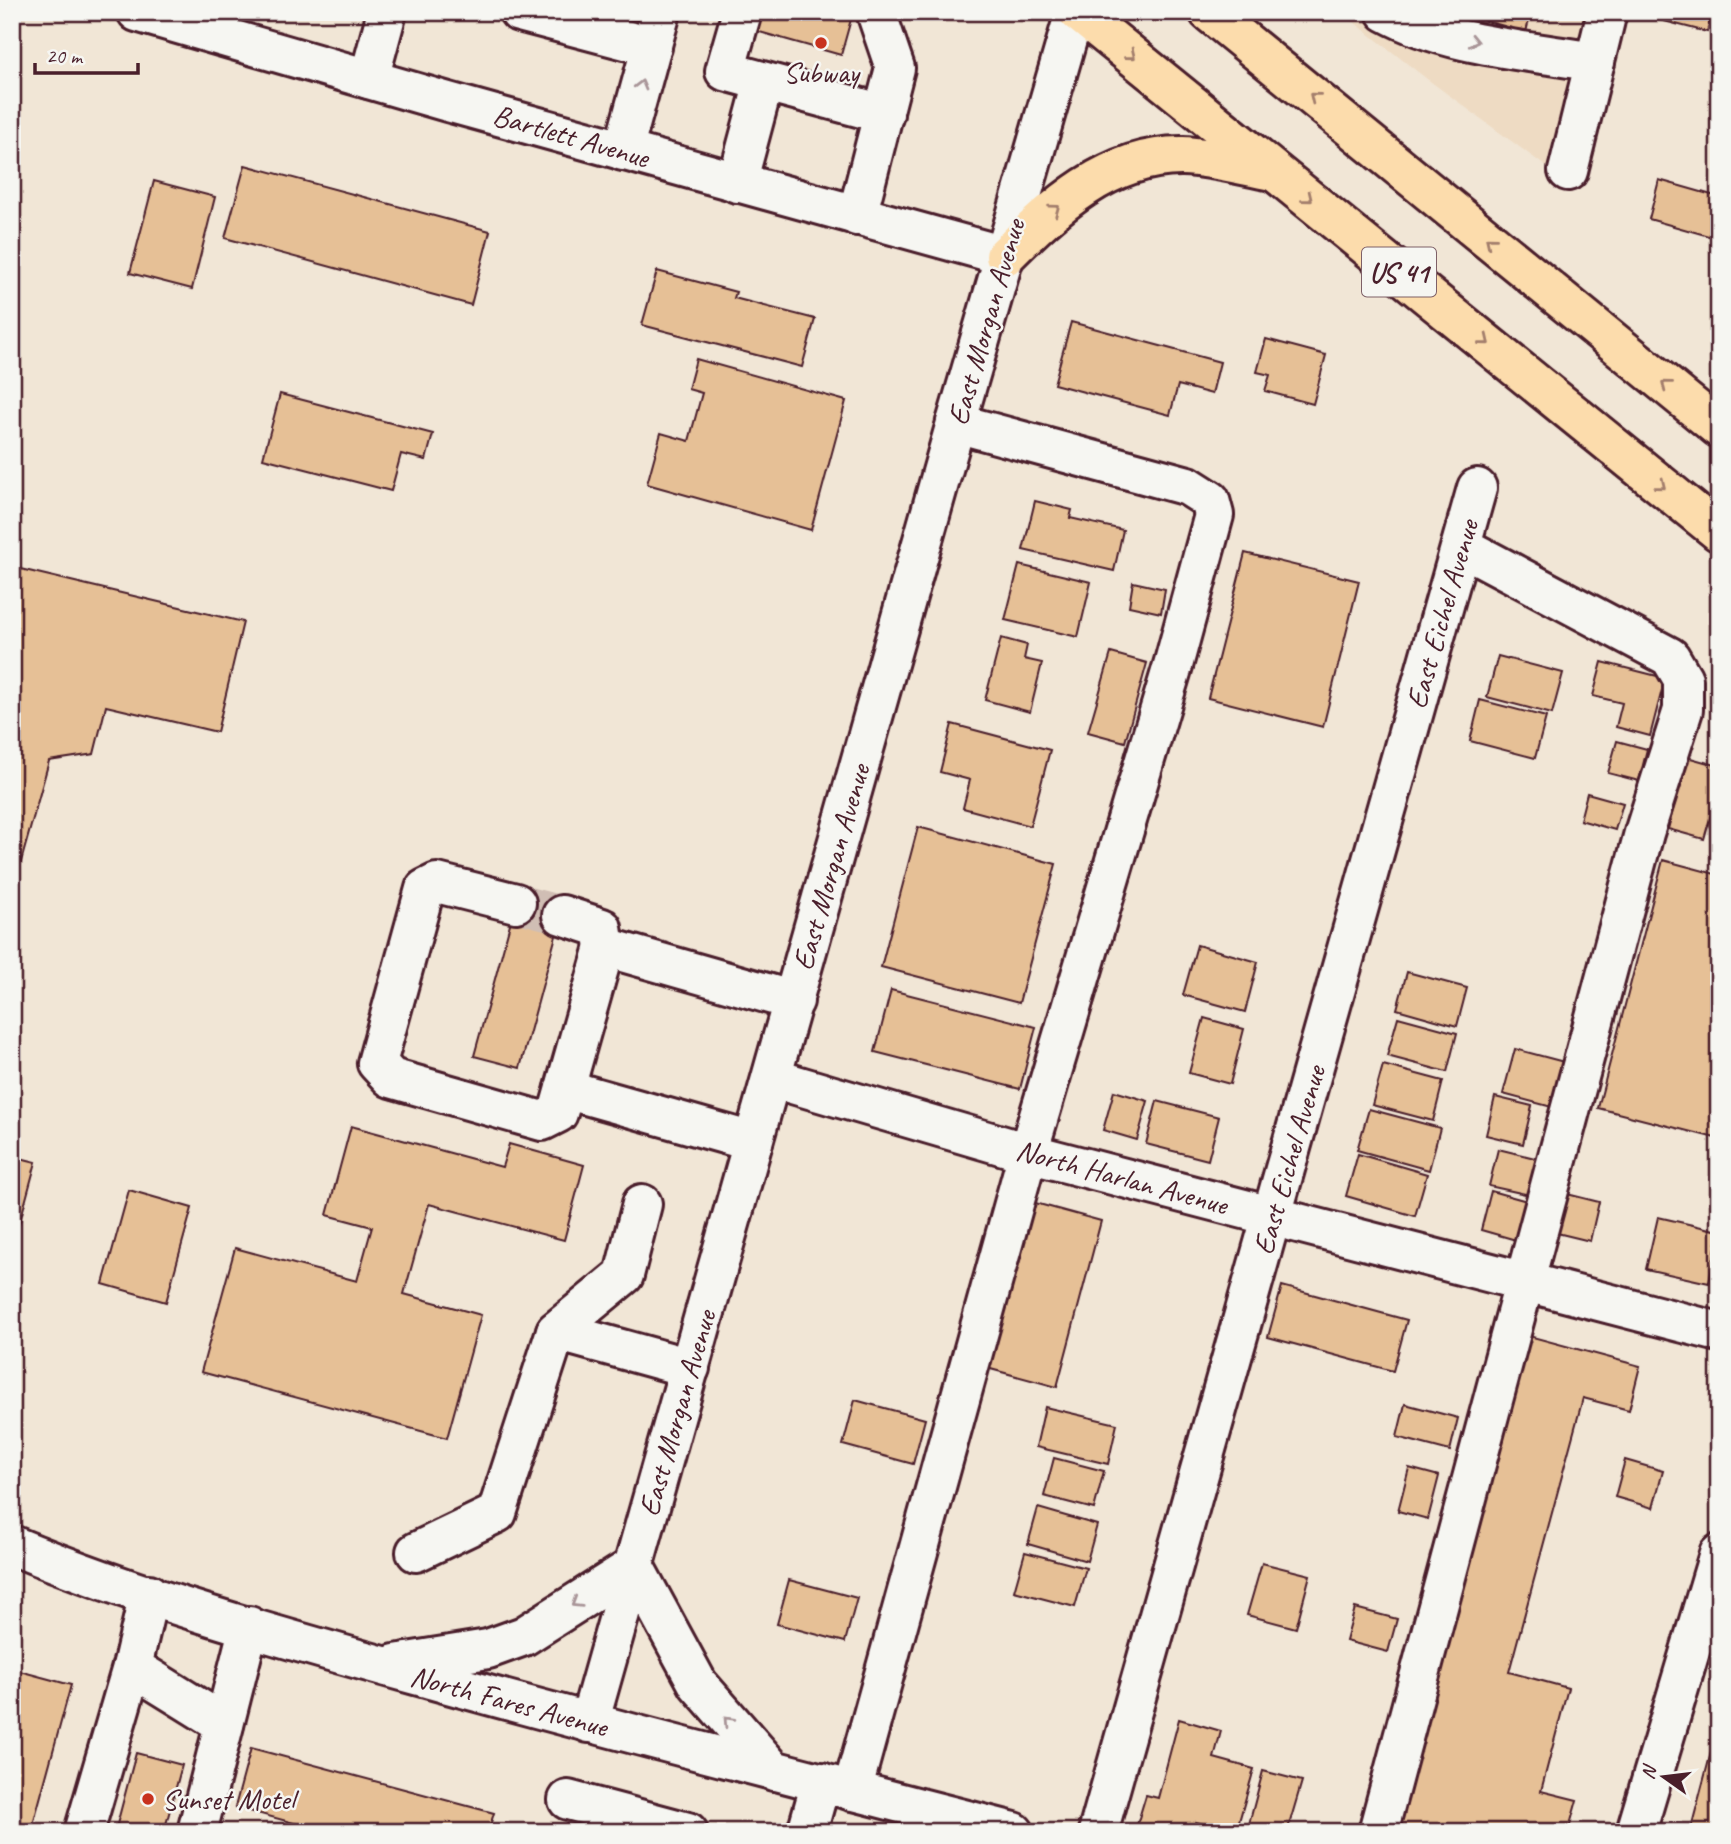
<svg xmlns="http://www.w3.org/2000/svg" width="1731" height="1844" font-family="Caveat,sans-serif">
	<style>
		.built { fill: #eedbc3 }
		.building { fill: #e6c096; stroke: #4a1f2b; stroke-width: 2 }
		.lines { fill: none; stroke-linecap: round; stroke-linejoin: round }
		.minor-tunnel { stroke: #d0beb4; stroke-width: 38; stroke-dasharray: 38 19; stroke-linecap: butt }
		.minor-casing { stroke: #4a1f2b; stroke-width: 44 }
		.highway-casing { stroke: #4a1f2b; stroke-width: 44 }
		.minor { stroke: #f6f6f2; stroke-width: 38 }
		.highway { stroke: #fcdcac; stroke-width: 38 }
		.oneway { stroke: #a99598 }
		.oneway2 { stroke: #a37e6c }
		.poi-dot { fill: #c8321e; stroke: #f6f6f2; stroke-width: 2.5 }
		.labels { text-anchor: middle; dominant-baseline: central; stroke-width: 5; stroke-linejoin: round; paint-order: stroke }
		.shield { fill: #f6f6f2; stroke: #7e6067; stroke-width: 2 }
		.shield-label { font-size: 28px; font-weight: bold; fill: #4a1f2b }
		.poi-label { font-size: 30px; fill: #4a1f2b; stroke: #f6f6f2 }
		.street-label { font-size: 30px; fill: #4a1f2b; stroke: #f6f6f2 }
	</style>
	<rect width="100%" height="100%" fill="#f1e6d6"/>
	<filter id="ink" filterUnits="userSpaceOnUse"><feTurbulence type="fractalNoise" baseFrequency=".0143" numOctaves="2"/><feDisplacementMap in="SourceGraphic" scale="14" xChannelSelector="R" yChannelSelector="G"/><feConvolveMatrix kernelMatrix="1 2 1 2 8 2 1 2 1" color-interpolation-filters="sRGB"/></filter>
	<g filter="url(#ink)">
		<polygon class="built" points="1341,12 1590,12 1552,171 1427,79"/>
		<g class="building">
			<polygon points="761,12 853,12 841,55 756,31"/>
			<polygon points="1453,12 1531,12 1526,32"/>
			<polygon points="1662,12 1712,12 1707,32 1660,20"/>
			<polygon points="245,165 490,231 471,305 225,238"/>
			<polygon points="1659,180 1719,197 1719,239 1649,219"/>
			<polygon points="154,181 215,197 192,289 130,273"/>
			<polygon points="657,271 736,292 734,298 815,319 802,367 642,325"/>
			<polygon points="1071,322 1220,362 1212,394 1178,385 1170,415 1054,384"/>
			<polygon points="1266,339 1326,355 1313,404 1265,391 1270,375 1257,372"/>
			<polygon points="696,359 846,401 811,530 647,484 661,433 689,441 702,393 688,389"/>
			<polygon points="280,394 433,434 426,460 401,454 391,491 263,458"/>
			<polygon points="1035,501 1072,510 1070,518 1123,530 1114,571 1023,550"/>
			<polygon points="1245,553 1359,581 1323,727 1208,698"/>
			<polygon points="1019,565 1091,582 1078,637 1005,620"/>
			<polygon points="12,567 243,622 217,732 106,706 94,754 49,761 12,894"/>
			<polygon points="1133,582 1165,589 1161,613 1129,606"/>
			<polygon points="1001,638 1027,645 1024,659 1042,663 1030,712 985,700"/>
			<polygon points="1111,653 1147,663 1125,742 1088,732"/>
			<polygon points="1498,656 1563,673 1552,714 1487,697"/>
			<polygon points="1602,662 1665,678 1650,736 1616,727 1622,703 1593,696"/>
			<polygon points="1480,700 1546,717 1535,758 1470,741"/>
			<polygon points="952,724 1050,750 1030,826 963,808 970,780 940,772"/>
			<polygon points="1617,741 1647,749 1639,781 1608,773"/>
			<polygon points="1687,757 1719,766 1719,786 1704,839 1668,829"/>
			<polygon points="1587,793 1623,803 1615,830 1580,820"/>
			<polygon points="918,827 1056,864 1019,1003 881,967"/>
			<polygon points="1663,860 1719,875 1719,1139 1598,1108"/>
			<polygon points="517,898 563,910 520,1068 474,1056"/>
			<polygon points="1197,945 1258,962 1245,1012 1183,995"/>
			<polygon points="1407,972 1467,988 1457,1026 1397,1009"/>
			<polygon points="891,990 1036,1027 1020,1089 875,1052"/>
			<polygon points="1398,1017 1457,1033 1447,1072 1387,1056"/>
			<polygon points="1204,1018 1244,1029 1230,1084 1189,1073"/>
			<polygon points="1515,1049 1564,1062 1552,1107 1503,1094"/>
			<polygon points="1383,1065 1443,1081 1433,1121 1372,1105"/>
			<polygon points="1114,1091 1148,1101 1137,1140 1103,1130"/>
			<polygon points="1495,1097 1532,1106 1523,1144 1486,1135"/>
			<polygon points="1157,1101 1219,1117 1208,1160 1146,1144"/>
			<polygon points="1369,1109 1440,1128 1429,1170 1357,1150"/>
			<polygon points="351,1126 502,1167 509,1144 584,1165 564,1240 429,1204 404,1294 481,1315 447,1438 201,1372 235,1248 357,1281 372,1227 327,1215"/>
			<polygon points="1498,1149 1539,1159 1530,1195 1489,1186"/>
			<polygon points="1358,1154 1427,1174 1415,1216 1346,1196"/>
			<polygon points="12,1156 36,1162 12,1251"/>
			<polygon points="129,1190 192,1208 166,1302 103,1284"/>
			<polygon points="1491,1191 1527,1201 1516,1240 1481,1230"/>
			<polygon points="1567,1194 1599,1202 1590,1241 1557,1233"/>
			<polygon points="1017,1198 1101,1221 1057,1387 972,1364"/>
			<polygon points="1658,1217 1719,1231 1709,1283 1646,1269"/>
			<polygon points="1282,1286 1407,1320 1393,1371 1268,1337"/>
			<polygon points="1514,1332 1640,1366 1629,1410 1583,1398 1509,1672 1568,1688 1541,1791 1577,1800 1568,1832 1381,1832"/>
			<polygon points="855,1400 925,1419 913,1464 843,1445"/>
			<polygon points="1405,1404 1458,1418 1450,1451 1397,1437"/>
			<polygon points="1045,1407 1117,1424 1108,1464 1036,1447"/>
			<polygon points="1054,1458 1104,1471 1094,1509 1044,1496"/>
			<polygon points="1625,1460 1663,1471 1653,1508 1615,1497"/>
			<polygon points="1409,1468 1439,1476 1428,1519 1398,1511"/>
			<polygon points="1038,1508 1097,1525 1087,1561 1028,1544"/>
			<polygon points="1025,1552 1086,1568 1075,1607 1014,1591"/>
			<polygon points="1262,1563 1310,1575 1296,1628 1247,1615"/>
			<polygon points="789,1580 857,1598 845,1642 777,1624"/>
			<polygon points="1355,1608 1397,1619 1388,1652 1346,1641"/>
			<polygon points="12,1669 71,1685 31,1832 12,1832"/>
			<polygon points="1179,1719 1221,1731 1214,1758 1254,1769 1236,1832 1196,1822 1194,1832 1148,1832 1136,1828 1146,1795 1158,1798"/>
			<polygon points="1719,1722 1719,1832 1690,1832"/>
			<polygon points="251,1748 494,1813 488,1832 327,1832 235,1807"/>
			<polygon points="136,1753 182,1765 164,1832 115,1832"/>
			<polygon points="1263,1771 1302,1781 1287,1832 1247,1832"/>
		</g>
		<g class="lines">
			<polyline class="minor-tunnel" points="516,903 562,915"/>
			<defs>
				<g id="minor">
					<polyline points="137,12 448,102 1005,256"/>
					<polyline points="519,12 652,47"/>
					<polyline points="742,12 725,71 884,114"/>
					<path d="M1386,12C1448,46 1526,50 1595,62"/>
					<polyline points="369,79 387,12"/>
					<polyline points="623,151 661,12"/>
					<polyline points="1568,171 1607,12"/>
					<polyline points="737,183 764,82"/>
					<polyline points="857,216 895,68 876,12"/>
					<polyline points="516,903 437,883 425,889 377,1063 391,1078 542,1121 558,1113 605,947 794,1001"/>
					<polyline points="562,915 602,928 605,947"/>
					<polyline points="772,1078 1028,1153 1719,1332"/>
					<polyline points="565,1089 753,1142"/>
					<polyline points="556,1331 624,1275 642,1204"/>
					<path d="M12,1545C143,1600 293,1641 430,1679C624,1733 819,1782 1014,1832"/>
					<polyline points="416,1552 497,1513 556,1331 690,1368"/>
					<polyline points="149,1594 132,1667 224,1724"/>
					<polyline points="395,1664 488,1649 524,1636 634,1566 698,1684 774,1771"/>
					<polyline points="589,1723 956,423 1075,12"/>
					<polyline points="852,1791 1028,1153 1174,662 1214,515 1210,500 1188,486 956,423"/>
					<polyline points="568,1800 688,1832"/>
					<polyline points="84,1832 132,1667"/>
					<polyline points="197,1832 249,1626"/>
					<polyline points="807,1832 821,1782"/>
					<polyline points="1098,1832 1477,488"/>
					<polyline points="1378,1832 1644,833 1683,710 1683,679 1670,657 1461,546"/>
					<polyline points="1636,1832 1719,1554"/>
				</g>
				<g id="highway">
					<polyline points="1078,12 1719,532"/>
					<polyline points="1209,12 1719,428"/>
					<path d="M1005,256C1054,207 1109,155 1183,156C1212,157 1244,166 1273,171"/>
				</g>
			</defs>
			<use href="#minor" class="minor-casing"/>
			<use href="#highway" class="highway-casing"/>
			<use href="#minor" class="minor"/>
			<use href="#highway" class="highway"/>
		</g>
		<defs><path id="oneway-chevron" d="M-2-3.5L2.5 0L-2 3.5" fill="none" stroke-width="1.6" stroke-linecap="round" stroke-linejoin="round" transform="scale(1.75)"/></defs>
		<g class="oneway">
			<use href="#oneway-chevron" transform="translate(1474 41) rotate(13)"/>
			<use href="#oneway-chevron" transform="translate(641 85) rotate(-75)"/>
			<use href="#oneway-chevron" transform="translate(576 1603) rotate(148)"/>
			<use href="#oneway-chevron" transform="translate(728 1721) rotate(-133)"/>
		</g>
		<g class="oneway2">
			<use href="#oneway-chevron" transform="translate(1131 55) rotate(39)"/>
			<use href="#oneway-chevron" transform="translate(1314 97) rotate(-141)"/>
			<use href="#oneway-chevron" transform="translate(1308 198) rotate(39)"/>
			<use href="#oneway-chevron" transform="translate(1055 209) rotate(-36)"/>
			<use href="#oneway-chevron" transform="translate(1490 241) rotate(-141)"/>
			<use href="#oneway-chevron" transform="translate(1485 341) rotate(39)"/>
			<use href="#oneway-chevron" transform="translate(1666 385) rotate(-141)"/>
			<use href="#oneway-chevron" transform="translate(1661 485) rotate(39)"/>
		</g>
	</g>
	<g class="poi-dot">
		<circle cx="821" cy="43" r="7"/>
		<circle cx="148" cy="1799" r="7"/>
	</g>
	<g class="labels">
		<rect class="shield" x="1362" y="247.5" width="74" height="49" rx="5"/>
		<g class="shield-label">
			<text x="1399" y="272">US 41</text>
		</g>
		<g class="poi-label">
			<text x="821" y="72">Subway</text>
			<text x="162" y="1799" text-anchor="start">Sunset Motel</text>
		</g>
		<g class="street-label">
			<text transform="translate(571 136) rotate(16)">Bartlett Avenue</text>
			<text transform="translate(986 322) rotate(-74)">East Morgan Avenue</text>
			<text transform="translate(1442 614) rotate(-74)">East Eichel Avenue</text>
			<text transform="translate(831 867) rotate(-74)">East Morgan Avenue</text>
			<text transform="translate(1289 1160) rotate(-74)">East Eichel Avenue</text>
			<text transform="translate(1122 1177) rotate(15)">North Harlan Avenue</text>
			<text transform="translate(677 1413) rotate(-74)">East Morgan Avenue</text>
			<text transform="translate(509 1701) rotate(15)">North Fares Avenue</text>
		</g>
	</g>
	<rect width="1731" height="1844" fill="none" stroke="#f6f6f2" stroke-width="42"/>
	<rect x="21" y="21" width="1689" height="1802" fill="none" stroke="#4a1f2b" stroke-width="2.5" filter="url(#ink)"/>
	<g transform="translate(1664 1777) rotate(284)" stroke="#f6f6f2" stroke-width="5" paint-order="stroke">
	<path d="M0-5L12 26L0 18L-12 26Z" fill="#4a1f2b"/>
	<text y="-10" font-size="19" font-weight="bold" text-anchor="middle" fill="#4a1f2b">N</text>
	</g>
	<path d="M35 63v10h103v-10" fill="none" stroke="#4a1f2b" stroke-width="3.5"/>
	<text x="46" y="63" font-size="21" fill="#4a1f2b" stroke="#f6f6f2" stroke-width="5" paint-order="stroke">20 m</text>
</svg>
